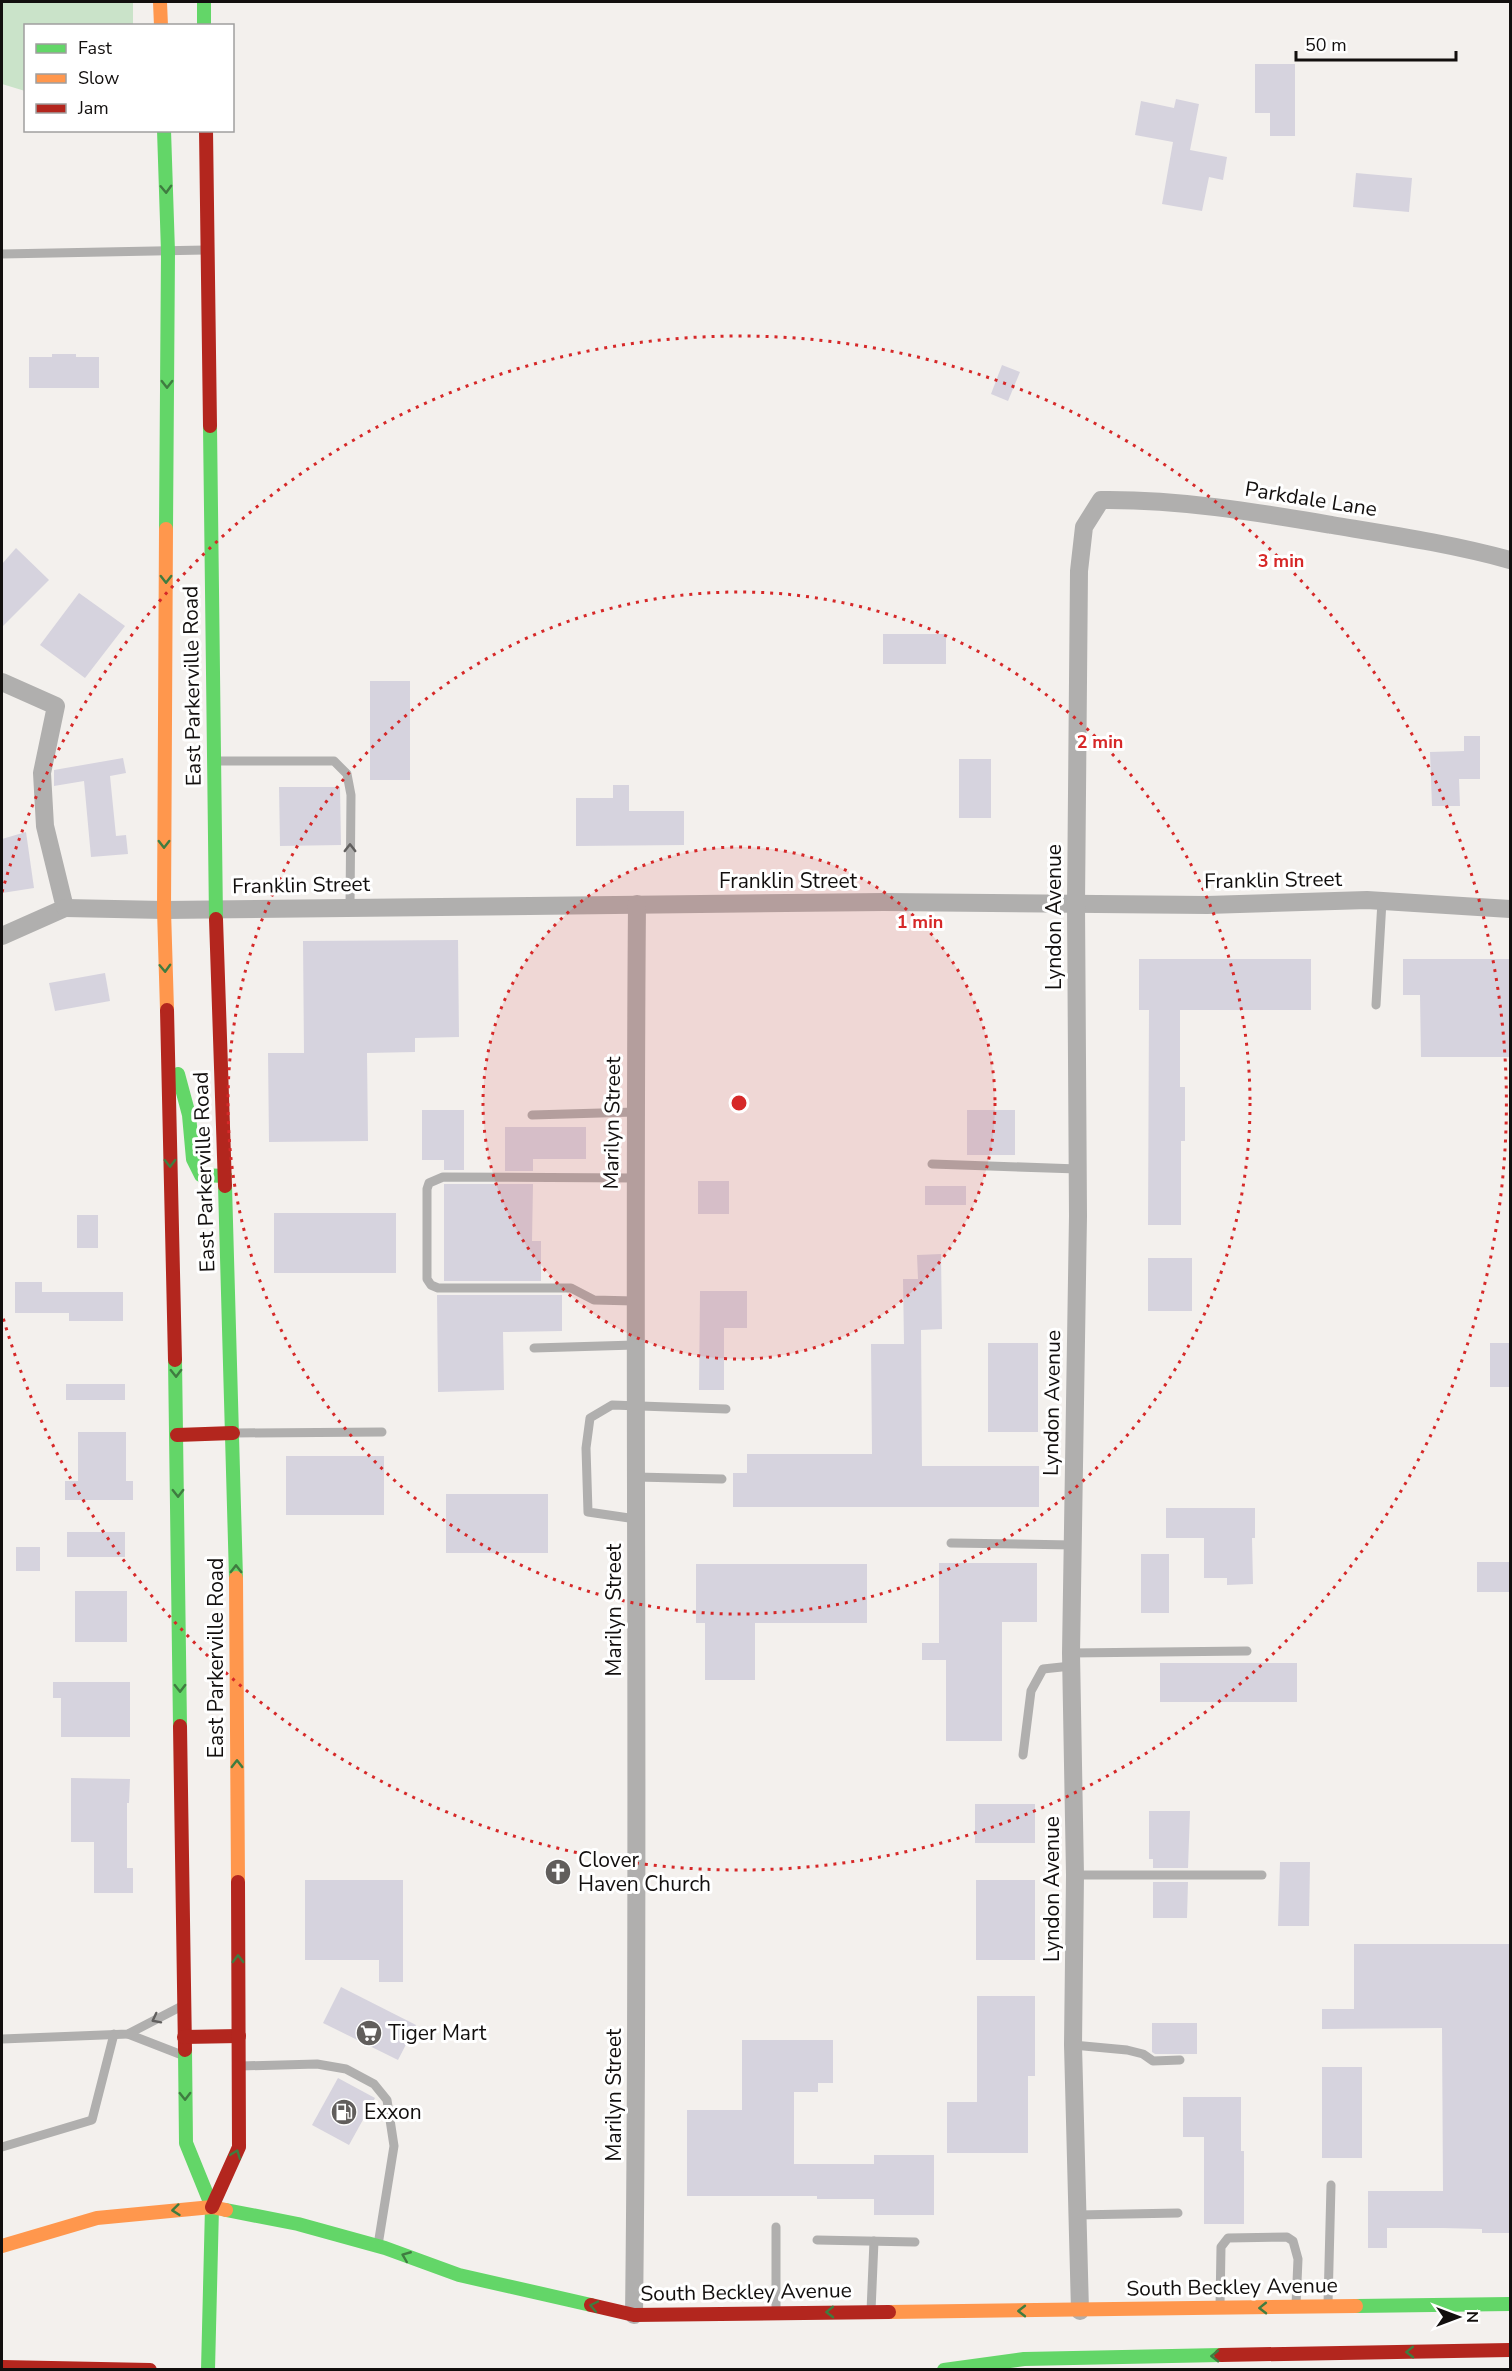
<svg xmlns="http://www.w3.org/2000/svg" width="1512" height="2371" font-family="'Nunito Sans',sans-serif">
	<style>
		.green { fill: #cae3c9 }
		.building { fill: #d6d3de }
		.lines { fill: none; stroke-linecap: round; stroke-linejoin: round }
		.lane { stroke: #b0afae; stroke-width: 9 }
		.street { stroke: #b0afae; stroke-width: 18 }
		.fast { stroke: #63d668; stroke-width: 14 }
		.slow { stroke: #ff974d; stroke-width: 14 }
		.jam { stroke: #b3261e; stroke-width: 14 }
		.oneway { stroke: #3f7c40 }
		.oneway2 { stroke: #615f5e }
		.ring { fill: none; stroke: #d62828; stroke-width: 3; stroke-dasharray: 3 6 }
		.labels { text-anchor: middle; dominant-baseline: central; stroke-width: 6; stroke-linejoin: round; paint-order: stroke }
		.street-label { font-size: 21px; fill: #120f0e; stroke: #fff }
		.poi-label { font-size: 21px; fill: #120f0e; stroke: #fff; text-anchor: start }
		.centre { fill: #d62828; stroke: #fff; stroke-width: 3 }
		.ring-label { font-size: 18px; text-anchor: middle; font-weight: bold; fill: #d62828; stroke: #fff; stroke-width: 6; stroke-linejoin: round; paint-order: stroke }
	</style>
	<rect width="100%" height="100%" fill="#f3f0ed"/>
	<polygon class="green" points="2,2 133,2 133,25 26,26 25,91 2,84"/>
	<g class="building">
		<polygon points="1255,64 1295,64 1295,136 1270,136 1270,113 1255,113"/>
		<polygon points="1176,99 1199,104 1190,150 1227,157 1223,180 1209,177 1202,211 1162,204 1173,142 1135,135 1141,101 1174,108"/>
		<polygon points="1356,173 1412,178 1409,212 1353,207"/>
		<polygon points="52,354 76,354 76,357 99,357 99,388 29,388 29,357 52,357"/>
		<polygon points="1002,365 1020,372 1008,401 991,394"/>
		<polygon points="16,548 49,580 2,627 2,564"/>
		<polygon points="79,593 125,626 85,678 40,645"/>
		<rect x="883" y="634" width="63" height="30"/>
		<rect x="370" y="681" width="40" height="99"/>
		<polygon points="1464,736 1480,736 1480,779 1459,779 1460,806 1432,806 1430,752 1464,751"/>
		<polygon points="123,758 126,773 110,776 116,836 126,835 128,854 91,857 84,781 54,786 54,770"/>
		<rect x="959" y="759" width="32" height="59"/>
		<polygon points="613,785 629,785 629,811 684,811 684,845 576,846 576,798 613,798"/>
		<polygon points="279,787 340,787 341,845 280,846"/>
		<polygon points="26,832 34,888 2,893 2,839"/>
		<polygon points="458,940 459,1037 415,1038 415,1052 367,1053 368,1141 269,1142 268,1053 304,1053 303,941"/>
		<polygon points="1139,959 1311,959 1311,1010 1180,1010 1180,1087 1185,1087 1185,1141 1181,1141 1181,1225 1148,1225 1149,1010 1139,1010"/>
		<polygon points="1403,959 1510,959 1510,1057 1421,1057 1420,995 1403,995"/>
		<polygon points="105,973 110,1001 55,1011 49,983"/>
		<polygon points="422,1110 464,1110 464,1170 444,1170 444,1160 422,1160"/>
		<rect x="967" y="1110" width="48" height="45"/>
		<polygon points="505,1127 586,1127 586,1159 533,1159 533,1171 505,1171"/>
		<rect x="698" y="1181" width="31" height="33"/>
		<polygon points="444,1184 533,1184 532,1241 541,1241 541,1281 444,1281"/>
		<rect x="925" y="1186" width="41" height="19"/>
		<rect x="274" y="1213" width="122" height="60"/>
		<rect x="77" y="1215" width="21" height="33"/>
		<polygon points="941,1254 942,1329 921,1330 922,1466 1039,1466 1039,1507 733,1507 733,1473 747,1473 747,1454 872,1454 871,1344 904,1344 903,1279 918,1279 917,1255"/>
		<rect x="1148" y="1258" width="44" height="53"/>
		<polygon points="15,1282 42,1282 42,1292 123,1292 123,1321 69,1321 69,1313 15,1313"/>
		<polygon points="700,1291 747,1291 747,1328 724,1328 724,1390 699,1390"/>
		<polygon points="437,1295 562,1295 562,1331 503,1332 504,1390 438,1392"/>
		<rect x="988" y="1343" width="50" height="89"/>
		<rect x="1490" y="1343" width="20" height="44"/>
		<rect x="66" y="1384" width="59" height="16"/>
		<polygon points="78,1432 126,1432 126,1481 133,1481 133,1500 65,1500 65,1481 78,1481"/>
		<rect x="286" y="1456" width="98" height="59"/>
		<rect x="446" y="1494" width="102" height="59"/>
		<polygon points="1166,1508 1255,1508 1255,1538 1252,1538 1253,1584 1227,1585 1227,1578 1204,1578 1204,1538 1166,1538"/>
		<rect x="67" y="1532" width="58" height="25"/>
		<rect x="16" y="1547" width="24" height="24"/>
		<rect x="1141" y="1554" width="28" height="59"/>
		<rect x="1477" y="1562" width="32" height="30"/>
		<polygon points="939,1563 1037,1563 1037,1622 1002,1622 1002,1741 946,1741 946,1660 922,1660 922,1643 939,1643"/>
		<polygon points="696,1564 867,1564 867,1623 755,1623 755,1680 705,1680 705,1623 696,1623"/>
		<rect x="75" y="1591" width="52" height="51"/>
		<rect x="1160" y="1663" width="137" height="39"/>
		<polygon points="53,1682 130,1682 130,1737 61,1737 61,1698 53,1698"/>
		<polygon points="71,1778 130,1779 129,1803 127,1803 127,1868 133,1868 133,1893 94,1893 94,1842 71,1842"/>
		<rect x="975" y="1804" width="60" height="39"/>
		<polygon points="1149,1811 1190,1811 1188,1868 1153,1868 1153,1859 1149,1859"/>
		<polygon points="1280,1862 1310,1862 1309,1926 1278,1926"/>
		<polygon points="305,1880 403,1880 403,1982 379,1982 379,1960 305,1960"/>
		<rect x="976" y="1880" width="59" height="80"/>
		<polygon points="1153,1882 1188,1882 1187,1918 1153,1918"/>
		<polygon points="1354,1944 1510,1944 1510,2233 1482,2233 1482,2229 1443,2228 1387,2228 1387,2248 1368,2248 1368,2191 1443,2191 1442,2028 1322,2029 1322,2009 1354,2009"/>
		<polygon points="341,1987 416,2025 398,2060 323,2023"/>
		<polygon points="977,1996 1035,1996 1035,2076 1028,2076 1028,2153 947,2153 947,2102 977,2102"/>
		<polygon points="1152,2023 1197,2023 1197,2054 1155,2054 1152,2052"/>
		<polygon points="742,2040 833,2040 833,2083 818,2083 818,2092 794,2092 794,2164 874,2164 874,2155 934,2155 934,2215 874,2215 874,2199 817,2199 817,2196 687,2196 687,2110 742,2110"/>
		<rect x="1322" y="2067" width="40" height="91"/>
		<polygon points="338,2078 375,2098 349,2145 312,2125"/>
		<polygon points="1183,2097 1241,2097 1241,2151 1244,2151 1244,2224 1204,2224 1204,2137 1183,2137"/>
	</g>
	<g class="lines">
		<g class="lane">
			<polyline points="2,254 205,250"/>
			<polyline points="214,761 334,761 347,774 351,795 350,906"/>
			<polyline points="1376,1005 1382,901"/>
			<polyline points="532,1115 635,1112"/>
			<polyline points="932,1164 1078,1169"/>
			<polyline points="634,1178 443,1177 429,1183 427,1189 427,1279 431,1285 438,1288 571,1288 594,1300 634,1301"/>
			<polyline points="534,1348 635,1345"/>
			<polyline points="236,1433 382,1432"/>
			<polyline points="636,1477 722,1479"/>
			<polyline points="636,1519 588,1512 586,1448 590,1418 612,1405 726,1409"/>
			<polyline points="951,1543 1073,1545"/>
			<polyline points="1071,1653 1247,1651"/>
			<polyline points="1023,1755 1031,1691 1043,1669 1071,1666"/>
			<polyline points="1075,1875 1262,1875"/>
			<polyline points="128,2034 182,2055"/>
			<polyline points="2,2039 128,2034 182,2006"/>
			<polyline points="1073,2045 1127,2050 1143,2054 1153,2061 1180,2060"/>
			<polyline points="241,2066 317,2064 346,2069 374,2084 387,2100 394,2146 378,2245"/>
			<polyline points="2,2147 92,2120 114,2034"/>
			<polyline points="1077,2215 1178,2213"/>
			<polyline points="817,2240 915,2242"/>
			<polyline points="1328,2304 1331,2185"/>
			<polyline points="1220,2307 1221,2247 1228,2238 1287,2237 1293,2241 1298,2259 1296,2305"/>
			<polyline points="776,2311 776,2227"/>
			<polyline points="871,2311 874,2241"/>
		</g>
		<g class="street">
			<polyline points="2,682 56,706 42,773 45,826 65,908 2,936"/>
			<polyline points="65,908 164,910 884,902 1207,905 1367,900 1510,909"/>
			<path d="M1080,2311L1073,2045L1075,1875L1071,1653L1078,1216L1076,904L1079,571L1084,527L1101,500C1179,499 1255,512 1332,525C1392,535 1452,544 1510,560"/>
			<path d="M634,2315C640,1845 633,1374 637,904"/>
		</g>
		<g class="fast">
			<polyline points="204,2 204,26"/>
			<polyline points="164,130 168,252 166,529"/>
			<polyline points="210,426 216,919"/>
			<polyline points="178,1074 189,1115 193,1159 201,1175 225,1176"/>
			<polyline points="225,1186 236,1578"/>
			<polyline points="175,1360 180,1726"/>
			<polyline points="185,2050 186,2143 212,2207 208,2370"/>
			<polyline points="226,2210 298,2224 385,2248 459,2275 591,2305"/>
			<polyline points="1356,2306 1510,2304"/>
			<polyline points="944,2370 1024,2359 1221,2355"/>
		</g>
		<g class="slow">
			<polyline points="160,2 161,26"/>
			<polyline points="166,529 164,910 167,1010"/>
			<polyline points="236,1578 238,1882"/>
			<polyline points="2,2246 97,2218 212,2207 226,2210"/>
			<polyline points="889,2312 1356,2306"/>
		</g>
		<g class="jam">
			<polyline points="206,130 210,426"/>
			<polyline points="216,919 225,1186"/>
			<polyline points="167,1010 175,1360"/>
			<polyline points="177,1435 233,1433"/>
			<polyline points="180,1726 185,2050"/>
			<polyline points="184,2037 239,2036"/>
			<polyline points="212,2207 239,2147 238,1882"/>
			<polyline points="591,2305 634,2315 889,2312"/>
			<polyline points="1221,2355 1510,2350"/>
			<polyline points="2,2367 150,2370"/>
		</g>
	</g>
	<defs><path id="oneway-chevron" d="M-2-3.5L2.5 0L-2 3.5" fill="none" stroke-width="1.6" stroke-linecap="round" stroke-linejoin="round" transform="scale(1.5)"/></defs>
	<g class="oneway">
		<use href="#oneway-chevron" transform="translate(166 189) rotate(88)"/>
		<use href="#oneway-chevron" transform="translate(167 384) rotate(90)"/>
		<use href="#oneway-chevron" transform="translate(166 579) rotate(90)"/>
		<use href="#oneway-chevron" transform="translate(164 844) rotate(90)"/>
		<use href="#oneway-chevron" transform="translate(165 968) rotate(88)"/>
		<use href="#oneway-chevron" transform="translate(170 1163) rotate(89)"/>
		<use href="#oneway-chevron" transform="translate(176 1373) rotate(89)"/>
		<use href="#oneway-chevron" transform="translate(178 1493) rotate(89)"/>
		<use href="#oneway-chevron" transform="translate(236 1569) rotate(-90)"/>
		<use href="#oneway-chevron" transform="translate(180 1688) rotate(89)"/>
		<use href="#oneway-chevron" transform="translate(237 1764) rotate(-90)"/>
		<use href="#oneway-chevron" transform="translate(238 1959) rotate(-90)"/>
		<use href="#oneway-chevron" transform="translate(185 2096) rotate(89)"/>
		<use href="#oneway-chevron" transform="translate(236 2154) rotate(-69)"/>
		<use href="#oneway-chevron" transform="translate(176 2210) rotate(174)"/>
		<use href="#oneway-chevron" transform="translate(406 2256) rotate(-158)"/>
		<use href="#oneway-chevron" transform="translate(594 2306) rotate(-168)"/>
		<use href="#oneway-chevron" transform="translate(1263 2308) rotate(179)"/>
		<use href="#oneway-chevron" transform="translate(1022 2311) rotate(180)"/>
		<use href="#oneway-chevron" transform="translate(830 2312) rotate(179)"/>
		<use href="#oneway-chevron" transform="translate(1410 2352) rotate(179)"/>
		<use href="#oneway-chevron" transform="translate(1215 2356) rotate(179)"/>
	</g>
	<g class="oneway2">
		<use href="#oneway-chevron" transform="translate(350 848) rotate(-90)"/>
		<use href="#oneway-chevron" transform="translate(156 2019) rotate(153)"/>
	</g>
	<circle cx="739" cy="1103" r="256" fill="#d62828" fill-opacity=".12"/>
	<g class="ring">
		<circle cx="739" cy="1103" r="256"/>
		<circle cx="739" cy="1103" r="511"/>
		<path d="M2 892A767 767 0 1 1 2 1314"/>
	</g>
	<defs>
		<symbol id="church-disc" viewBox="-11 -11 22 22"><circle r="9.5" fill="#615e5c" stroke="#fff"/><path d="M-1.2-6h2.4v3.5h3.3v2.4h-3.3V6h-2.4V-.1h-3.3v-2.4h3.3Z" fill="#fff"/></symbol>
		<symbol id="supermarket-disc" viewBox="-11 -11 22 22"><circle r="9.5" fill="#615e5c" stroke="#fff"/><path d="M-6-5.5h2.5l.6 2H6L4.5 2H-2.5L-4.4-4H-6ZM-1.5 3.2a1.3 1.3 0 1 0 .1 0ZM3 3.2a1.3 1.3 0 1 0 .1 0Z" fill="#fff"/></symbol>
		<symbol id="fuel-disc" viewBox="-11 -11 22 22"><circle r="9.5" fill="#615e5c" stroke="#fff"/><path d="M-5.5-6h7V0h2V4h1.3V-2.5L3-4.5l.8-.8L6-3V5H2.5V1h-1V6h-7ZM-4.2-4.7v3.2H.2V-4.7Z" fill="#fff"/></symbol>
	</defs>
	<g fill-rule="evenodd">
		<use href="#church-disc" x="543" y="1857" width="30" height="30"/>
		<use href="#supermarket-disc" x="354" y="2018" width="30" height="30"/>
		<use href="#fuel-disc" x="329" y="2097" width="30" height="30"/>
	</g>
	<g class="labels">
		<g class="street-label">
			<text transform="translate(1311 499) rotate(9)">Parkdale Lane</text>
			<text transform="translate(192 686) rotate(-91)">East Parkerville Road</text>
			<text transform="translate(1273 880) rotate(-1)">Franklin Street</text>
			<text x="788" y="881">Franklin Street</text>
			<text transform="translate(301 885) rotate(-1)">Franklin Street</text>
			<text transform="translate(1054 917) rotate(-90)">Lyndon Avenue</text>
			<text transform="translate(612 1123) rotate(-89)">Marilyn Street</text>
			<text transform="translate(204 1172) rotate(-92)">East Parkerville Road</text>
			<text transform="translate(1052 1403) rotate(-89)">Lyndon Avenue</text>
			<text transform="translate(614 1610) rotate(-90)">Marilyn Street</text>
			<text transform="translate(216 1658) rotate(-90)">East Parkerville Road</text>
			<text transform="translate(1052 1889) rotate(-90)">Lyndon Avenue</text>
			<text transform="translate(614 2095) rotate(-90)">Marilyn Street</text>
			<text transform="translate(1232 2287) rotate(-1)">South Beckley Avenue</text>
			<text transform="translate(746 2292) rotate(-1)">South Beckley Avenue</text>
		</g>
		<g class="poi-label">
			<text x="578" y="1860">Clover<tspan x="578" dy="24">Haven Church</tspan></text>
			<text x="388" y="2033">Tiger Mart</text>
			<text x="364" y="2112">Exxon</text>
		</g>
	</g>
	<circle cx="739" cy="1103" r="9" class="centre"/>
	<g class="ring-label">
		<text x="1281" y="567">3 min</text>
		<text x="1100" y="748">2 min</text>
		<text x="920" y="928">1 min</text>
	</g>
	<rect width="1512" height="2371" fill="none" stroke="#120f0e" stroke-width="6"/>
	<rect x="24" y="24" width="210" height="108" fill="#ffffff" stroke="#a09f9f" stroke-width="1.5"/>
	<rect x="36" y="44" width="30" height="9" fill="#63d668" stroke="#a09f9f" stroke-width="1.5"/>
	<text x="78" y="54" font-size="18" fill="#120f0e">Fast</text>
	<rect x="36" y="74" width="30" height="9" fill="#ff974d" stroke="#a09f9f" stroke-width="1.5"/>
	<text x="78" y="84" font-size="18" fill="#120f0e">Slow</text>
	<rect x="36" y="104" width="30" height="9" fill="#b3261e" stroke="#a09f9f" stroke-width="1.5"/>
	<text x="78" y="114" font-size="18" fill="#120f0e">Jam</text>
	<g transform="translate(1458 2317) rotate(90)" stroke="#ffffff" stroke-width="4.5" paint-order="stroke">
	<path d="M0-4.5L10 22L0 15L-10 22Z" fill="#120f0e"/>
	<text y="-9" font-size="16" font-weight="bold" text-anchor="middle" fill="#120f0e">N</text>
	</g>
	<path d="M1296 51v9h160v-9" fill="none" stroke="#120f0e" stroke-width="3"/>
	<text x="1305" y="51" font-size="18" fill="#120f0e" stroke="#ffffff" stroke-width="4.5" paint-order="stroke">50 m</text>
</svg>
